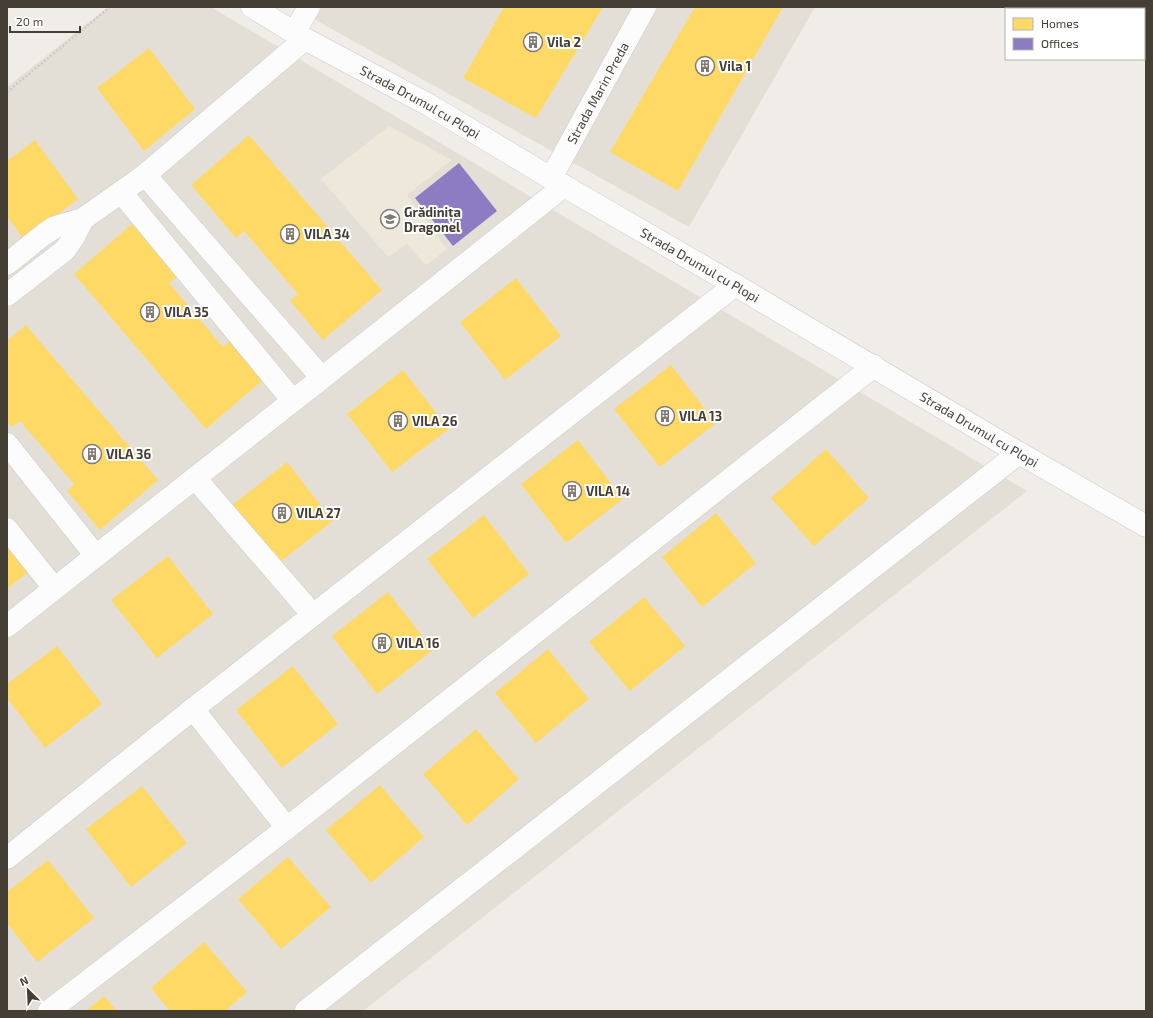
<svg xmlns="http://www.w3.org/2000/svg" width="1153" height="1018" font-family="'Exo 2',sans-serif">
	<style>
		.residential { fill: #e4dfd6 }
		.education { fill: #eee8db }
		.homes { fill: #ffd966 }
		.offices { fill: #8e7cc3 }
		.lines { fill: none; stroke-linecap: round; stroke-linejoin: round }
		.minor-casing { stroke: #ccc9c5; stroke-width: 23 }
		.path { stroke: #cecbc7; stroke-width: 2.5; stroke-dasharray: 2 2; stroke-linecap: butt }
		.minor { stroke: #fdfcfc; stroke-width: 22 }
		.labels { text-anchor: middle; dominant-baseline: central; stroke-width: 4; stroke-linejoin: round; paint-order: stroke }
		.poi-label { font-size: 13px; font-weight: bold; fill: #453e35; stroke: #fff; text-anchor: start }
		.street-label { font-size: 13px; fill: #453e35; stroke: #fff }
	</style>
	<rect width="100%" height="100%" fill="#f0ede9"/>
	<g class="residential">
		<polygon points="108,7 211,7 1027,491 363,1011 7,1011 7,87"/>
		<polygon points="292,7 815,7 689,227"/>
	</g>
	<polygon class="education" points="389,126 452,160 407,195 447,249 426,265 407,244 388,257 321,179"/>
	<g class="homes">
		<polygon points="504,7 603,7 536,118 463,78"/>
		<polygon points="695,7 783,7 678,191 610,152"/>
		<polygon points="149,48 195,109 144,151 97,88"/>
		<polygon points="249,135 382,290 323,340 290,301 298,294 244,231 236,238 191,185"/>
		<polygon points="35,140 78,199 24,240 7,216 7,161"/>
		<polygon points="132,224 177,277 169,283 223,347 231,340 264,379 206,429 74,274"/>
		<polygon points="516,278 561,336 505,380 460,322"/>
		<polygon points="26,325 158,480 100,530 67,491 74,484 20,421 12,427 7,421 7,341"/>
		<polygon points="671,365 716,423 660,467 614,409"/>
		<polygon points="403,370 449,429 392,472 347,414"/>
		<polygon points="578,440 623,499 566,543 521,484"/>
		<polygon points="826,449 869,498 814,546 771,498"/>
		<polygon points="287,462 333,521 276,565 231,506"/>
		<polygon points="716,513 756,563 702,607 662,557"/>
		<polygon points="484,515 529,574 473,618 427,559"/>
		<polygon points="7,537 33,568 7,589"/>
		<polygon points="168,556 213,614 157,658 111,600"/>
		<polygon points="388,592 433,650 377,694 332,636"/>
		<polygon points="644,597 685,646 630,691 589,642"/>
		<polygon points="57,646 102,704 45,748 7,698 7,684"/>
		<polygon points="548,649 589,699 536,743 495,693"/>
		<polygon points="293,666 338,724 282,768 236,710"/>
		<polygon points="476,729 519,779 467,825 423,774"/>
		<polygon points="380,785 424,837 371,883 326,830"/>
		<polygon points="142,786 187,843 131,887 86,829"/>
		<polygon points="288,857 331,907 281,949 238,899"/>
		<polygon points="48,860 94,918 37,962 7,923 7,892"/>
		<polygon points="204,942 247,992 225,1011 170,1011 151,988"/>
		<polygon points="104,996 117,1011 86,1011"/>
	</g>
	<polygon class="offices" points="459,163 497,211 453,246 415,198"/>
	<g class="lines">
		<defs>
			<g id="minor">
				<path id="s1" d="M252,7L305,39L429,105L564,186L735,285L1019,453L1146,526"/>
				<polyline points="294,33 309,7"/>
				<polyline points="145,175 322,378"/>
				<path id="s2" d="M551,178L645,7"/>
				<polyline points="121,192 293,401"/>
				<polyline points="7,264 43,235 55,227 83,219 145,175 305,39"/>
				<polyline points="7,295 65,250 74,237 83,219"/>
				<polyline points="7,444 96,556"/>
				<polyline points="195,478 313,615"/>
				<polyline points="7,529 54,588"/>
				<polyline points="7,626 322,378 564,186"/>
				<polyline points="193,709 287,828"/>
				<polyline points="7,858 193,709 735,285"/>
				<polyline points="49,1011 287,828 874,366"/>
				<polyline points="306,1011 1019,453"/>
			</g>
		</defs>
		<use href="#minor" class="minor-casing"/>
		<polyline class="path" points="7,92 110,7"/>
		<use href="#minor" class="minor"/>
	</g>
	<defs>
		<symbol id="building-ring" viewBox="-11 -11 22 22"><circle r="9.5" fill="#fff" stroke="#817b74" stroke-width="1.5"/><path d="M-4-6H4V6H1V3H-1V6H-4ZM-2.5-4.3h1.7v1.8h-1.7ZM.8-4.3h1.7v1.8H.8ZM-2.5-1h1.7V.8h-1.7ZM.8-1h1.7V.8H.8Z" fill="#817b74"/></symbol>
		<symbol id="school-ring" viewBox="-11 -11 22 22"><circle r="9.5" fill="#fff" stroke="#817b74" stroke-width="1.5"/><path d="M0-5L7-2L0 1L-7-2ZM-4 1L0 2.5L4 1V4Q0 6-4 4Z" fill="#817b74"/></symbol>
	</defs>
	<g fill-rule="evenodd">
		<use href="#building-ring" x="522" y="31" width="22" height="22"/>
		<use href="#building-ring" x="694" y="55" width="22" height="22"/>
		<use href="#school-ring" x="379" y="208" width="22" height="22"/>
		<use href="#building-ring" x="279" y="223" width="22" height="22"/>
		<use href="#building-ring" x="139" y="301" width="22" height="22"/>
		<use href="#building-ring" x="654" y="405" width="22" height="22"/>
		<use href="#building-ring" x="387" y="410" width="22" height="22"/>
		<use href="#building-ring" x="81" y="443" width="22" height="22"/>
		<use href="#building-ring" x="561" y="480" width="22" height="22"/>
		<use href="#building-ring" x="271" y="502" width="22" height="22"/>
		<use href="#building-ring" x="371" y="632" width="22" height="22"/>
	</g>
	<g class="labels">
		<g class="poi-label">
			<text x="547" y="42">Vila 2</text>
			<text x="719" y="66">Vila 1</text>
			<text x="404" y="212">Grădinița<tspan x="404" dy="15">Dragonel</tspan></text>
			<text x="304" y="234">VILA 34</text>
			<text x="164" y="312">VILA 35</text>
			<text x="679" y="416">VILA 13</text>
			<text x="412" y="421">VILA 26</text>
			<text x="106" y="454">VILA 36</text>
			<text x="586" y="491">VILA 14</text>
			<text x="296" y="513">VILA 27</text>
			<text x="396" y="643">VILA 16</text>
		</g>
		<g class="street-label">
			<text stroke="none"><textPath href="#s2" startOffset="97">Strada Marin Preda</textPath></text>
			<text stroke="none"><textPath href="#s1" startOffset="193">Strada Drumul cu Plopi</textPath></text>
			<text stroke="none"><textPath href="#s1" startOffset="517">Strada Drumul cu Plopi</textPath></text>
			<text stroke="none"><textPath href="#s1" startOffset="841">Strada Drumul cu Plopi</textPath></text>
		</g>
	</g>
	<rect width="1153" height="1018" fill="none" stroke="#453e35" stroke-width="16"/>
	<rect x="1005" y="8" width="140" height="52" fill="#ffffff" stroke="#b5b2ae"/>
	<rect x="1013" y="18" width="20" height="12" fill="#ffd966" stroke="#b5b2ae"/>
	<text x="1041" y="28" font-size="12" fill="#453e35">Homes</text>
	<rect x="1013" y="38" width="20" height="12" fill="#8e7cc3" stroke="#b5b2ae"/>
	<text x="1041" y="48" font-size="12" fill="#453e35">Offices</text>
	<g transform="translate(28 990) rotate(336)" stroke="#ffffff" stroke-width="3" paint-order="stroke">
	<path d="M0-3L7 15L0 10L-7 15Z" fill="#453e35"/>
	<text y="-6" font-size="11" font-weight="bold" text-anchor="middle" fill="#453e35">N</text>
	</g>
	<path d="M10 26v6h70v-6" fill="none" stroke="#453e35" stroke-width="2"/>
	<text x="16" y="26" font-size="12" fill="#453e35" stroke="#ffffff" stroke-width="3" paint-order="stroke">20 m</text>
</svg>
